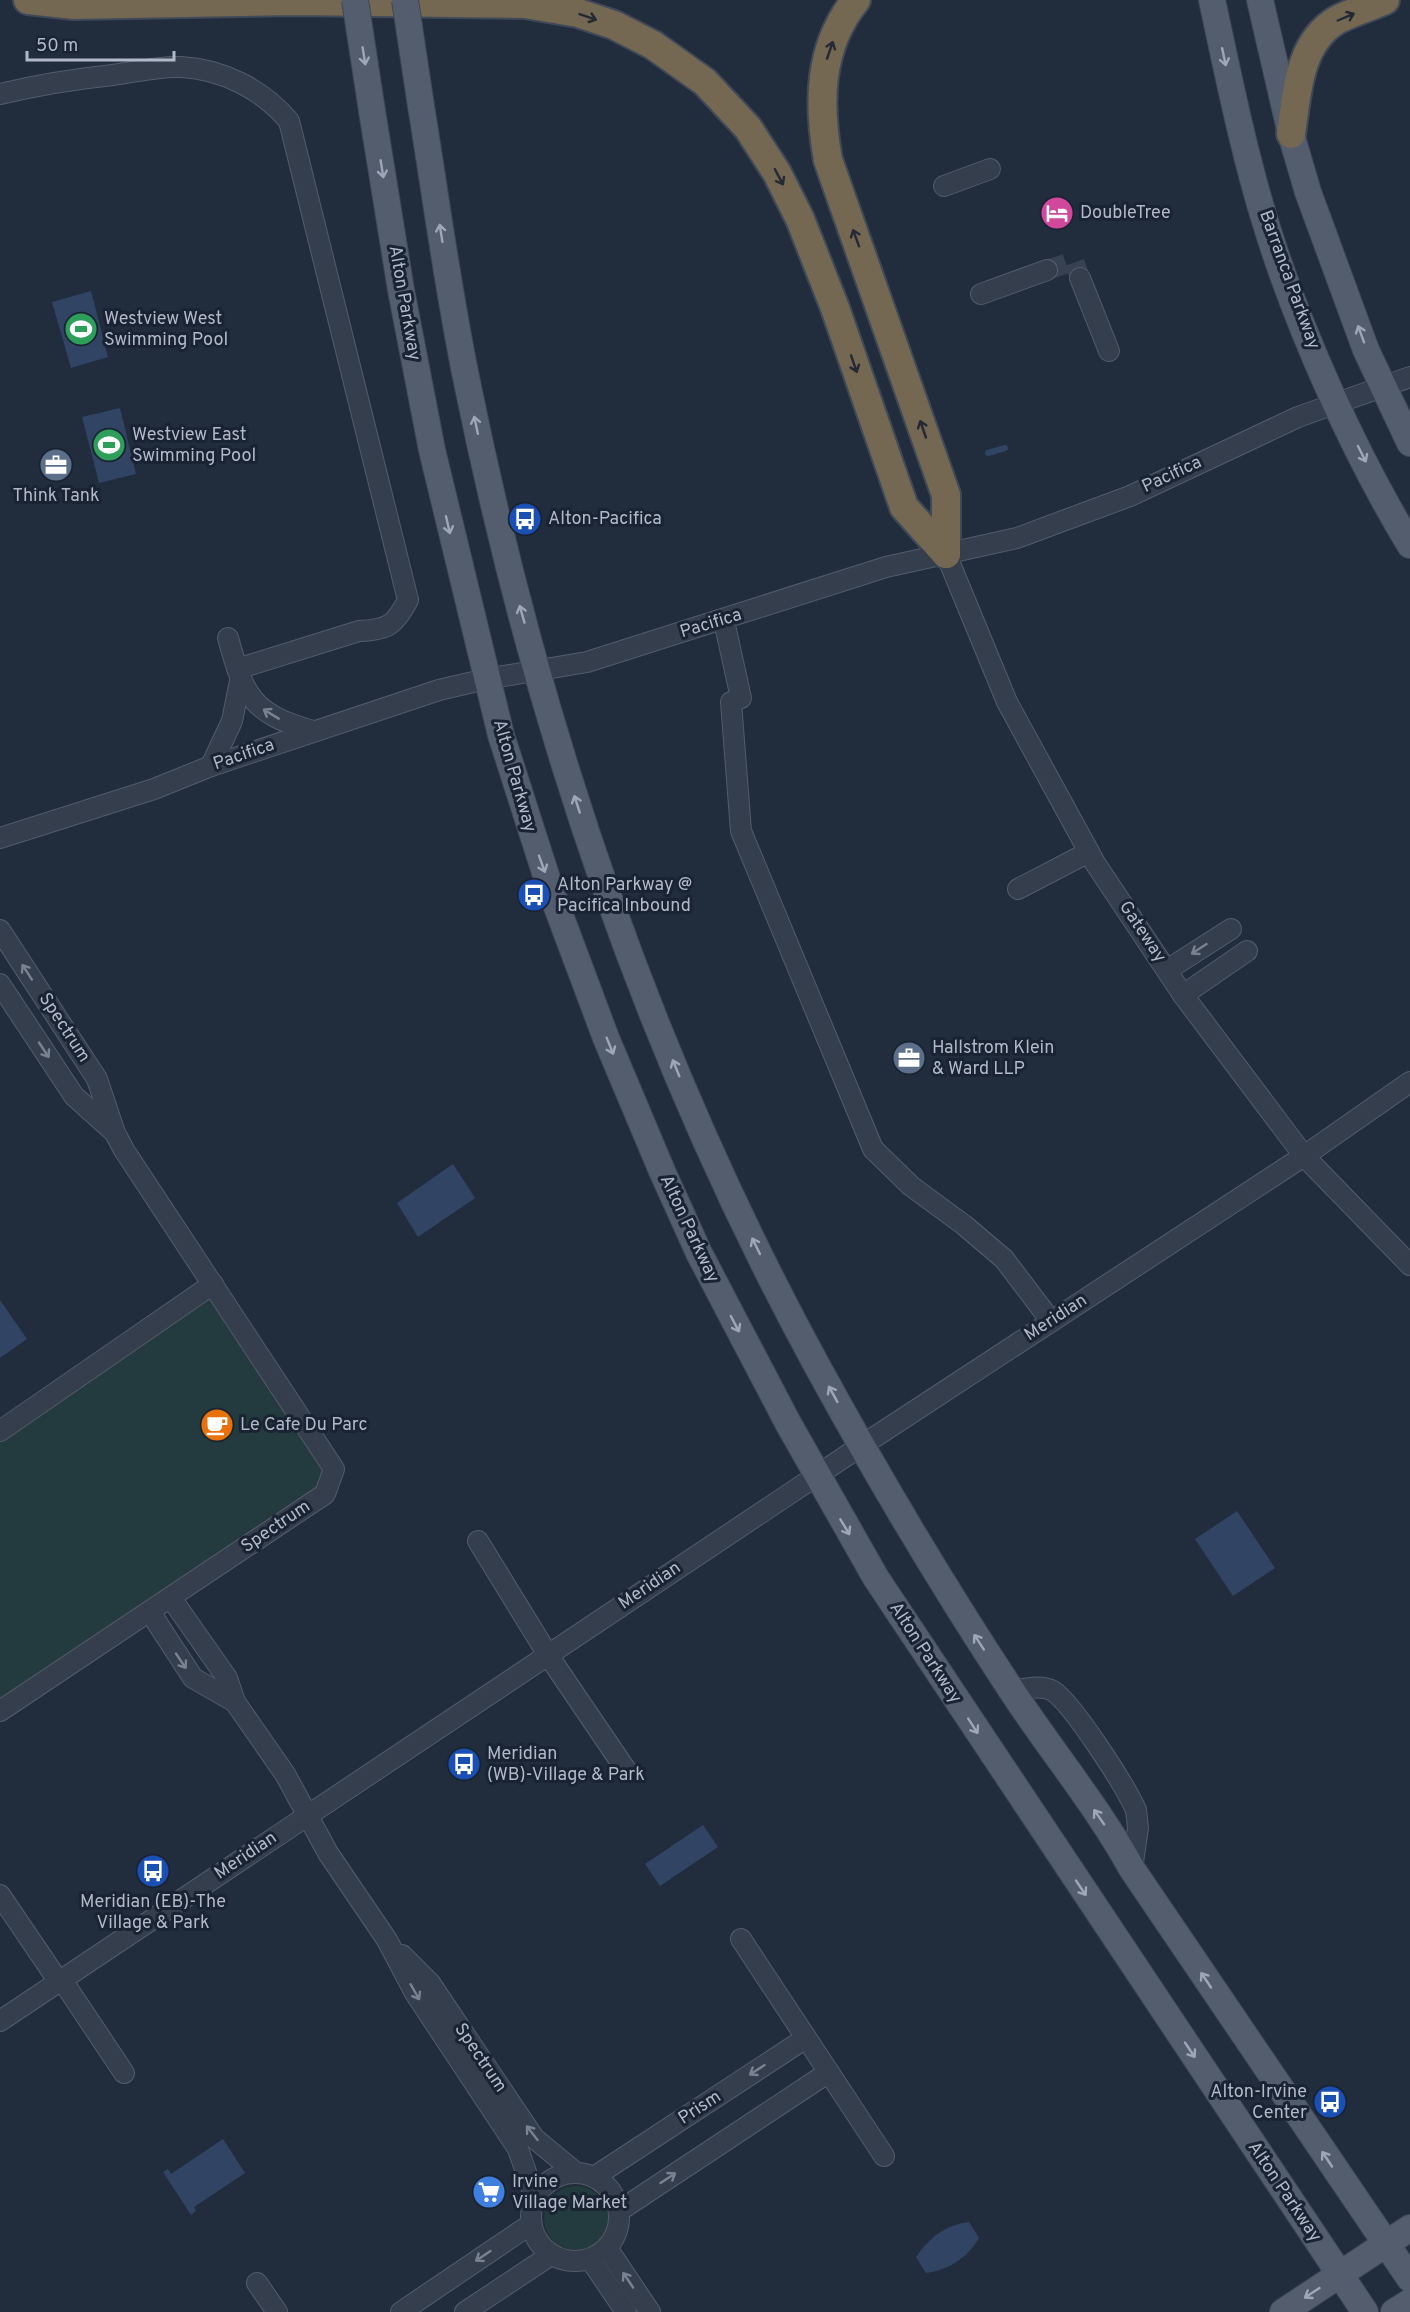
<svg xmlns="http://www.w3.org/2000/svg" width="1410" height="2312" font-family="Overpass,sans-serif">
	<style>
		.green { fill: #233a3e }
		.water { fill: #324464 }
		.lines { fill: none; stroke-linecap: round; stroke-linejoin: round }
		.stream { stroke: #324464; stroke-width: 6 }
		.minor-tunnel { stroke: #374152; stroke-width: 20; stroke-dasharray: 20 10; stroke-linecap: butt }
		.minor-casing { stroke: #535c6b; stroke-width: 22 }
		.major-casing { stroke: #3e4756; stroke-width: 28 }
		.highway-casing { stroke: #404958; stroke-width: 32 }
		.minor { stroke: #353e4d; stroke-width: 20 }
		.major { stroke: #535d6e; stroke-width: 26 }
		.highway { stroke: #746852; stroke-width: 28 }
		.major-bridge-casing { stroke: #3e4756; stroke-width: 28; stroke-linecap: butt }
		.major-bridge { stroke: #535d6e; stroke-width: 26 }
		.oneway { stroke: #232a35 }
		.oneway2 { stroke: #9ea7b7 }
		.oneway3 { stroke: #798291 }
		.labels { text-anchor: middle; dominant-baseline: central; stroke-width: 6; stroke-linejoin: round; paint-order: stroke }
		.poi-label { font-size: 18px; fill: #b1b9c9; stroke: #1a2332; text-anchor: start }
		.street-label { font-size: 18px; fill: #b1b9c9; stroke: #1a2332 }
	</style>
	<rect width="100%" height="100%" fill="#212c3d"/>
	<g class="green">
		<polygon points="213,1284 334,1469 325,1494 0,1711 0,1431"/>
		<circle cx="576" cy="2218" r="32"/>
	</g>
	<g class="water">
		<polygon points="91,291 108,357 71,368 52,302"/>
		<polygon points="120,408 136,474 99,483 82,417"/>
		<polygon points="453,1164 475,1198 418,1237 397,1203"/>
		<polygon points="0,1300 27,1339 0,1358"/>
		<polygon points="1237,1511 1275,1568 1233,1596 1195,1539"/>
		<polygon points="703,1825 718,1847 660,1886 645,1864"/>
		<polygon points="223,2139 245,2173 194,2207 196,2211 191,2215 163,2172 168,2169 171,2174"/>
		<path d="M969,2222L979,2238C967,2258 949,2270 926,2273L916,2257C929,2238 945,2225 969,2222Z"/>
	</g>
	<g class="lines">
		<polyline class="stream" points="988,453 1005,448"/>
		<polyline class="minor-tunnel" points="1047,270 1074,261 1080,278"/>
		<defs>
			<g id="minor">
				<path d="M0,94C38,85 74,79 113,75C135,72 159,66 181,67C223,69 263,90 289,121L408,600C395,625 388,630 359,631L237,669"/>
				<polyline points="944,186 990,169"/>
				<polyline points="1080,278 1109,351"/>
				<polyline points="981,294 1047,270"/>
				<polyline points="946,554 1007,702 1095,863 1183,995 1304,1156 1410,1265"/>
				<polyline points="724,621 741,698"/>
				<path d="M228,638C244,696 252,714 313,731"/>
				<polyline points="731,702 741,831 873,1149 911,1186 964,1225 1004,1259 1051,1321"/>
				<polyline points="211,766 232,721 240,681"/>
				<polyline points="0,838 154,789 211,766 439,690 486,679 587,662 886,567 1017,538 1130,496 1298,417 1410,377"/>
				<polyline points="1018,889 1089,852"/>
				<polyline points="0,930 97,1079 115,1133 124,1150 334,1469 325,1494 0,1711"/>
				<polyline points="1167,970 1231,929"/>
				<polyline points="0,984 74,1096 113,1131"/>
				<polyline points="1183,995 1247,951"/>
				<polyline points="0,1431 213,1284"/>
				<polyline points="478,1541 548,1655 626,1770"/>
				<polyline points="171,1598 227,1678 235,1702 285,1774 328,1853 387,1940 415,1993 518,2149 535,2198"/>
				<polyline points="150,1612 193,1678 235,1702"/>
				<path d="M1011,1691C1024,1689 1041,1684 1053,1691C1073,1704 1126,1787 1136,1810L1138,1828L1132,1869"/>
				<polyline points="0,1895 59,1982"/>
				<polyline points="741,1939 884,2156"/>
				<polyline points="402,1955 430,1983 534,2138 575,2172"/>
				<polyline points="62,1980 124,2073"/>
				<polyline points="0,2021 861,1446 1304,1156 1410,1082"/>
				<circle cx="575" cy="2217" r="44"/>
				<polyline points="594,2177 806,2038"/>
				<polyline points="619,2211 829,2072"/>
				<polyline points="607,2248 650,2312"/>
				<polyline points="590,2259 626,2312"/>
				<polyline points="257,2283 277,2312"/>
				<polyline points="401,2312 531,2224"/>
				<polyline points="465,2312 551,2255"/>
			</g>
			<g id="major">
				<path d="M1212,0C1228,74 1243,149 1265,221C1297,326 1353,451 1410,545"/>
				<polyline points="1260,0 1291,134 1308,192 1366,350 1410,443"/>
				<path d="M421,106C436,198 448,291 467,382C536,722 649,1057 815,1362C875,1472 939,1580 1008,1685C1048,1747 1097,1805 1132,1869L1410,2279"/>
				<polyline points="372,111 401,290 432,450 501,735 551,891 606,1038 662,1171 699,1253 788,1423 876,1578 1365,2312"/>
				<polyline points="1283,2312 1410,2228"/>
				<polyline points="1394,2312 1410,2302"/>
			</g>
			<g id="highway">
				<polyline points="28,0 74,5 293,1 525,4 578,13 614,25 653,45 705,82 748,128 777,173 800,219 835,308 904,507 946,554"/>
				<path d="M856,0C818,47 818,104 828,160L946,495V554"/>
				<path d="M1291,134C1297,94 1298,43 1337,20C1352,12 1370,7 1385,0"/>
			</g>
		</defs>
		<use href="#minor" class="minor-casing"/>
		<use href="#major" class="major-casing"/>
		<use href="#highway" class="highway-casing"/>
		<use href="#minor" class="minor"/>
		<use href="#major" class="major"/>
		<use href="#highway" class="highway"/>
		<defs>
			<g id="major-bridge">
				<polyline points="355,0 372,111"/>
				<polyline points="405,0 421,106"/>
			</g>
		</defs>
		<use href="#major-bridge" class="major-bridge-casing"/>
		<use href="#major-bridge" class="major-bridge"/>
	</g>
	<defs><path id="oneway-shaft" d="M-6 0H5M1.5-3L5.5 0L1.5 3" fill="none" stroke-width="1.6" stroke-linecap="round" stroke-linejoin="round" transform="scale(1.5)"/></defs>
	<g class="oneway">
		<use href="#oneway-shaft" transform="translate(588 17) rotate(19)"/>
		<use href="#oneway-shaft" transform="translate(1346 17) rotate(-23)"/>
		<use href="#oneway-shaft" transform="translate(830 50) rotate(-71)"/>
		<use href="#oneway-shaft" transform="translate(779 177) rotate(62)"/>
		<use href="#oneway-shaft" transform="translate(856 238) rotate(-110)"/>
		<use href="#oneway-shaft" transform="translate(854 364) rotate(71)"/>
		<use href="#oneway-shaft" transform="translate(923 429) rotate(-109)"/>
	</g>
	<g class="oneway2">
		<use href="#oneway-shaft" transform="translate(364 56) rotate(81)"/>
		<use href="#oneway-shaft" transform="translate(1224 57) rotate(78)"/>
		<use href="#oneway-shaft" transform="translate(382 169) rotate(81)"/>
		<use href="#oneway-shaft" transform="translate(441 233) rotate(-99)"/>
		<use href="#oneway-shaft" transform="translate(1361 334) rotate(-110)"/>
		<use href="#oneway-shaft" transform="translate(476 425) rotate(-102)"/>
		<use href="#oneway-shaft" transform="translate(1362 454) rotate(63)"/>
		<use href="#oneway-shaft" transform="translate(448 525) rotate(77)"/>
		<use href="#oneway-shaft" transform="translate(522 614) rotate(-106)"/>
		<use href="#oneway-shaft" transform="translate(577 804) rotate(-108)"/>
		<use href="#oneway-shaft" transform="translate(542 864) rotate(70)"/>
		<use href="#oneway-shaft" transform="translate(610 1046) rotate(68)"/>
		<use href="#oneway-shaft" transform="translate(676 1068) rotate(-112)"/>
		<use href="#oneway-shaft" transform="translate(756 1246) rotate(-116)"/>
		<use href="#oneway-shaft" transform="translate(735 1324) rotate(62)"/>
		<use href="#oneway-shaft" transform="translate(833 1394) rotate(-119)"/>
		<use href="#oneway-shaft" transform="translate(845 1527) rotate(59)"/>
		<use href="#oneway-shaft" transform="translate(979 1642) rotate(-123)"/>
		<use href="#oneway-shaft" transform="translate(973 1726) rotate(57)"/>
		<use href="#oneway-shaft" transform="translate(1099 1817) rotate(-125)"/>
		<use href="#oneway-shaft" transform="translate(1081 1888) rotate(56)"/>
		<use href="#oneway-shaft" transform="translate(1206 1980) rotate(-124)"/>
		<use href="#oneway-shaft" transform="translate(1190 2050) rotate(56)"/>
		<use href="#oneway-shaft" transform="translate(1327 2159) rotate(-124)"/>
		<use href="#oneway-shaft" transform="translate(1312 2293) rotate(147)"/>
	</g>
	<g class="oneway3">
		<use href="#oneway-shaft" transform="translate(271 714) rotate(-149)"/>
		<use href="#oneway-shaft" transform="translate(1199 949) rotate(147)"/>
		<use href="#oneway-shaft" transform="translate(27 972) rotate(-123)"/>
		<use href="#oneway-shaft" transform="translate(44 1050) rotate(56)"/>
		<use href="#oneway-shaft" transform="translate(181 1661) rotate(56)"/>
		<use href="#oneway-shaft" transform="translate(415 1992) rotate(60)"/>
		<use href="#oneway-shaft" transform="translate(757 2070) rotate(147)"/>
		<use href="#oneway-shaft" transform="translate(532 2133) rotate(-128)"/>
		<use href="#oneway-shaft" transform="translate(668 2178) rotate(-33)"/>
		<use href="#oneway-shaft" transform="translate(483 2256) rotate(146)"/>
		<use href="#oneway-shaft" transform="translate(628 2280) rotate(-124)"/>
	</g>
	<defs>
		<symbol id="hotel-disc" viewBox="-11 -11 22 22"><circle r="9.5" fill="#d1479c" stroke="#1a2332"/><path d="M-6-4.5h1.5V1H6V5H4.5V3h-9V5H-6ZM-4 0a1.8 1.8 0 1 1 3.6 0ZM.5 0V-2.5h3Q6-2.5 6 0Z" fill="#fff"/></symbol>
		<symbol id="stadium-disc" viewBox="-11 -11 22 22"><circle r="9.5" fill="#2e9e5b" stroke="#1a2332"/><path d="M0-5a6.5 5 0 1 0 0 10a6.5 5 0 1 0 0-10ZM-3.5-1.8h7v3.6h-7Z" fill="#fff"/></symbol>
		<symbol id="office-disc" viewBox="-11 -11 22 22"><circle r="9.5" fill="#5c6f8a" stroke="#1a2332"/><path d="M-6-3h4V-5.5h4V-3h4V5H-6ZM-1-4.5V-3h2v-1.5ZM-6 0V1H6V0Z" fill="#fff"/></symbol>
		<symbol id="bus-disc" viewBox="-11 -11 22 22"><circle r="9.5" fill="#1a4fb4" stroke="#1a2332"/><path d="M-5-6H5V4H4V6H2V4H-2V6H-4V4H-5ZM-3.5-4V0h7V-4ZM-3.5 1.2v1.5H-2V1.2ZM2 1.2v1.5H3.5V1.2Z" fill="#fff"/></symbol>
		<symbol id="cafe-disc" viewBox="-11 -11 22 22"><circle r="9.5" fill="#e8710a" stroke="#1a2332"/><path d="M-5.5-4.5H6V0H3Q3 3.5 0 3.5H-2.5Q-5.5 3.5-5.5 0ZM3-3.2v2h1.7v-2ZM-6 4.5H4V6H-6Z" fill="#fff"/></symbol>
		<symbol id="supermarket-disc" viewBox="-11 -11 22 22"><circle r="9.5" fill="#3f7fe0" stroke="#1a2332"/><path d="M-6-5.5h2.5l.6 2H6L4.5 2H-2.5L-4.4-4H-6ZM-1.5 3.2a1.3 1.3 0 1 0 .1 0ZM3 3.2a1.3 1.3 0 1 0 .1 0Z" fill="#fff"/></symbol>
	</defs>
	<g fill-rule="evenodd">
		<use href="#hotel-disc" x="1038" y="194" width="38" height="38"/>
		<use href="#stadium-disc" x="62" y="310" width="38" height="38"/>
		<use href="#stadium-disc" x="90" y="426" width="38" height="38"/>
		<use href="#office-disc" x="37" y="446" width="38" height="38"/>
		<use href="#bus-disc" x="506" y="500" width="38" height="38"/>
		<use href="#bus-disc" x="515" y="876" width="38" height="38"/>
		<use href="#office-disc" x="890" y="1039" width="38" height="38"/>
		<use href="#cafe-disc" x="198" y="1406" width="38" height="38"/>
		<use href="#bus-disc" x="445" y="1745" width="38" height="38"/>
		<use href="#bus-disc" x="134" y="1852" width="38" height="38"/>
		<use href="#bus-disc" x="1311" y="2083" width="38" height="38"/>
		<use href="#supermarket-disc" x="470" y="2173" width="38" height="38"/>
	</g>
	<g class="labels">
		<g class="poi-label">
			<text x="1080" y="213">DoubleTree</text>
			<text x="104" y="319">Westview West<tspan x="104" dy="21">Swimming Pool</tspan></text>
			<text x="132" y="435">Westview East<tspan x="132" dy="21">Swimming Pool</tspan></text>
			<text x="56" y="496" text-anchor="middle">Think Tank</text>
			<text x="548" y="519">Alton-Pacifica</text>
			<text x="557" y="885">Alton Parkway @<tspan x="557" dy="21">Pacifica Inbound</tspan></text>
			<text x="932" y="1048">Hallstrom Klein<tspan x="932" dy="21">&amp; Ward LLP</tspan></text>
			<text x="240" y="1425">Le Cafe Du Parc</text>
			<text x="487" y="1754">Meridian<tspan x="487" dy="21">(WB)-Village &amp; Park</tspan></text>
			<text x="153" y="1902" text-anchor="middle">Meridian (EB)-The<tspan x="153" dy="21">Village &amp; Park</tspan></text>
			<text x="1307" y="2092" text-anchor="end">Alton-Irvine<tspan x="1307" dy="21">Center</tspan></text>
			<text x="512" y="2182">Irvine<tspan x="512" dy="21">Village Market</tspan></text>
		</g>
		<g class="street-label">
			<text transform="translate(1289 280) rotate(70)">Barranca Parkway</text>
			<text transform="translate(404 303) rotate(80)">Alton Parkway</text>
			<text transform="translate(1172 475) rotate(-25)">Pacifica</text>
			<text transform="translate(711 624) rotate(-17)">Pacifica</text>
			<text transform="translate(244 755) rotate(-19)">Pacifica</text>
			<text transform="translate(514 776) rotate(74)">Alton Parkway</text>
			<text transform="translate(1142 932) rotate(56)">Gateway</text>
			<text transform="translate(64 1028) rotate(57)">Spectrum</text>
			<text transform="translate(689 1229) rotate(65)">Alton Parkway</text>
			<text transform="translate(1056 1318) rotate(-33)">Meridian</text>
			<text transform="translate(276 1527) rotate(-34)">Spectrum</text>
			<text transform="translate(650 1586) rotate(-34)">Meridian</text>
			<text transform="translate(925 1653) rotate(57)">Alton Parkway</text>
			<text transform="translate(246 1856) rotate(-34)">Meridian</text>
			<text transform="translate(480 2058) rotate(56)">Spectrum</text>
			<text transform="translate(700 2108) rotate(-33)">Prism</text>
			<text transform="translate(1284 2192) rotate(56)">Alton Parkway</text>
		</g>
	</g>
	<path d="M27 51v9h147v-9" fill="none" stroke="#b1b9c9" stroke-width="3"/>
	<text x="36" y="51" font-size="18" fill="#b1b9c9" stroke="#1a2332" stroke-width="4.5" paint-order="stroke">50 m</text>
</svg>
